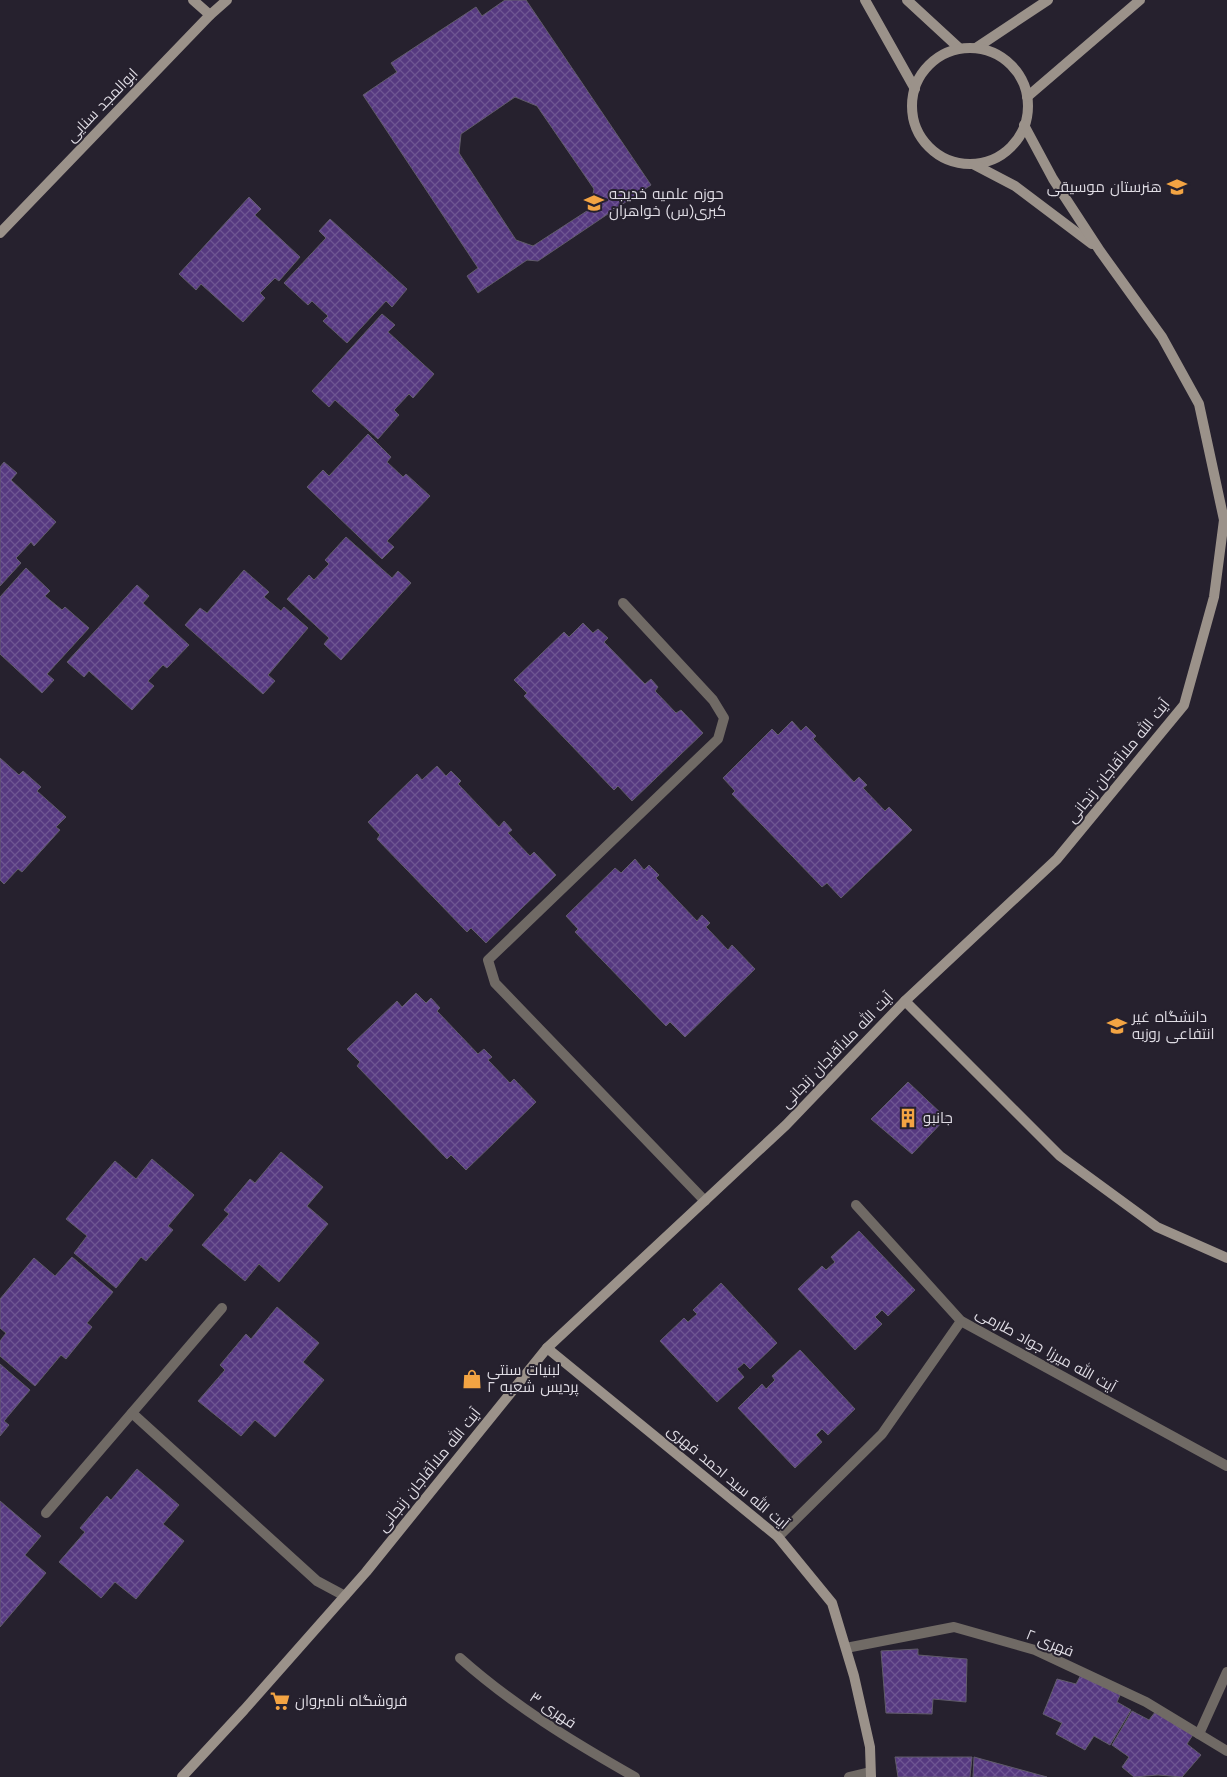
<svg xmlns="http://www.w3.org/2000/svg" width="1227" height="1777" font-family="'Work Sans',Cairo,sans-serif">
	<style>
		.building { fill: url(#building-cross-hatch); stroke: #615c6b; fill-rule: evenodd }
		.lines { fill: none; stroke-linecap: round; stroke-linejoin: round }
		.lane { stroke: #706a65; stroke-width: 10 }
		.street { stroke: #706a65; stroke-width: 10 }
		.secondary { stroke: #9b928a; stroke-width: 10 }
		.labels { text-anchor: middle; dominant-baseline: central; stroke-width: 4; stroke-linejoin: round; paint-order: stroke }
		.street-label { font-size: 15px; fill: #dfdce4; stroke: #26212e }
		.poi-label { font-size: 15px; fill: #dfdce4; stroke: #26212e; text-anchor: start }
	</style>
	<defs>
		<pattern id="building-cross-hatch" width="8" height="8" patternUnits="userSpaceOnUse" patternTransform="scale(1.25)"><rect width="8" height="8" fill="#563980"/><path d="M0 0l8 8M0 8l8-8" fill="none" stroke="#6e5592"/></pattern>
	</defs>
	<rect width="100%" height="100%" fill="#26212e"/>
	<g class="building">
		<path d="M505,0H526L651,185L538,261L527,260L478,293L467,276L478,268L363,95L397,72L391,63L476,7L482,16ZM515,97L537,106L594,189L590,209L533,246L516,240L459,153L461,134Z"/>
		<polygon points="249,197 261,209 255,215 300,257 279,281 275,278 260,293 265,298 243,322 201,284 196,290 179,274"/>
		<polygon points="330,219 407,289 392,307 386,301 347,343 323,321 328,316 312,301 308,305 284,283 326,238 319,231"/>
		<polygon points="382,314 395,325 388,332 434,374 413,398 409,394 394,410 399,415 378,439 335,400 329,407 312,391"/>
		<polygon points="368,434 391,457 387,462 403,477 406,474 430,496 387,541 394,547 382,559 307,487 323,470 329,476"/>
		<polygon points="4,462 17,473 11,480 56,522 34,546 31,542 16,558 21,563 0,586 0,467"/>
		<polygon points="346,537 392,578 398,571 411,583 341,660 324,644 329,638 287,599 309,575 314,580 329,564 325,560"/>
		<polygon points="26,568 50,591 45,596 62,610 65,607 89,628 47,674 54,680 42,693 0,654 0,597"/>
		<polygon points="244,570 269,592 264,597 281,611 284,607 308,628 268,675 275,681 263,694 185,625 200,608 207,613"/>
		<polygon points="137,585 149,596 143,603 189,645 167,668 163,665 148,681 154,686 132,710 89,671 84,677 67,662"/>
		<polygon points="583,623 593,633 598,629 608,638 604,642 645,684 651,679 658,687 655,691 676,713 681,710 703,733 632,801 618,786 614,790 524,696 527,693 514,680 564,632 569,637"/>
		<polygon points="792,721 801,731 806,726 816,736 813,739 854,782 859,777 867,785 863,788 885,811 889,807 912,830 841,898 827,883 822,887 732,794 735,791 723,778 772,729 778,735"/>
		<polygon points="0,758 19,775 23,771 41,787 37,791 66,817 56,827 60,830 22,872 18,869 4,884 0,880"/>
		<polygon points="437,766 446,776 451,771 461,781 458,784 499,827 504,821 512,830 508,833 530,856 534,852 556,875 486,943 471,928 467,932 377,839 380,835 368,822 417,774 422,780"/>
		<polygon points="635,859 644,870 649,865 659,875 656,878 697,921 702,915 710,923 706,927 728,950 732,945 755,969 685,1037 670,1022 666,1026 575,932 578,929 566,916 615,868 621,873"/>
		<polygon points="416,993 426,1003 431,998 440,1008 437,1011 478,1054 484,1049 492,1057 488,1060 510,1083 514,1079 536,1102 466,1170 451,1155 447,1159 357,1066 360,1062 347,1049 397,1001 402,1007"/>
		<polygon points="908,1082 946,1118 912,1154 871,1119"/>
		<polygon points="281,1152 323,1187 307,1206 328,1224 279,1282 259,1264 245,1281 202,1245 229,1214 224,1210 250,1179 255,1183"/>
		<polygon points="152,1159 194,1195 168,1226 173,1230 146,1261 141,1257 116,1288 74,1253 87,1236 66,1219 115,1161 136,1179"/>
		<polygon points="859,1231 915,1290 888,1316 882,1310 875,1317 882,1324 855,1350 798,1289 822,1266 826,1270 835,1262 831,1257"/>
		<polygon points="72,1257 113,1292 87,1323 92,1327 66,1359 61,1355 35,1386 0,1356 0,1341 6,1333 0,1328 0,1299 34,1258 55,1276"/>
		<polygon points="721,1283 777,1343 750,1369 744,1363 737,1369 744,1377 717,1402 660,1341 684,1318 688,1322 697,1314 693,1310"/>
		<polygon points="277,1307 319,1343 303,1362 324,1380 275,1437 255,1420 241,1436 198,1401 225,1370 220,1365 246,1334 251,1339"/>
		<polygon points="800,1350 855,1409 828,1435 822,1429 816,1435 822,1442 795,1468 738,1408 762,1384 766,1389 775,1380 772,1376"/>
		<polygon points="0,1364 30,1390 4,1421 9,1425 0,1436"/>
		<polygon points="137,1469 179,1505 163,1524 184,1541 136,1599 115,1582 101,1598 59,1562 85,1532 80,1528 107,1496 111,1500"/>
		<polygon points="0,1501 41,1536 25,1555 46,1573 0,1627"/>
		<polygon points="918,1649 918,1655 967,1659 966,1702 933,1699 932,1714 886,1713 881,1651"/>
		<polygon points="1084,1669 1123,1688 1117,1702 1131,1710 1110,1745 1094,1736 1085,1750 1056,1734 1062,1723 1043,1714 1057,1679 1076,1684"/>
		<polygon points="1159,1707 1194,1733 1187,1744 1201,1755 1182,1777 1158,1775 1134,1777 1122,1767 1129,1757 1112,1745 1132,1711 1149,1720"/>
		<polygon points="895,1757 972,1757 970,1777 898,1777"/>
		<polygon points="974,1757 1047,1777 973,1777"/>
	</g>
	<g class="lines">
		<g class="lane">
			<polyline points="132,1413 317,1581 345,1596"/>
			<polyline points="46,1513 222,1308"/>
		</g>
		<g class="street">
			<polyline points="623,603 713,700 724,718 718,739 488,960 495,983 705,1201"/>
			<polyline points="856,1205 961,1321 1227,1466"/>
			<polyline points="778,1537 882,1434 961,1321"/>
			<polyline points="846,1648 954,1627 1035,1650 1146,1702 1227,1751"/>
			<path d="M460,1658C514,1706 573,1742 635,1777"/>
			<polyline points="1199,1734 1227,1672"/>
			<polyline points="849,1777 870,1772"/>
		</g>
		<g class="secondary">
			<polyline points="193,0 210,15"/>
			<polyline points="865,0 915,89"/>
			<polyline points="907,0 959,48"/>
			<polyline points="976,48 1048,0"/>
			<circle cx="970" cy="106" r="58"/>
			<polyline points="1027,97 1140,0"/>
			<polyline points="973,164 1015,186 1092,244"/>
			<polyline points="0,233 210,15 227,0"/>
			<polyline points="905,1001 1060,1156 1157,1227 1227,1258"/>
			<polyline points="547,1348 778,1537 832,1603 854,1676 870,1747 871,1777"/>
			<polyline points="182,1777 244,1710 366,1572 547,1348 786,1125 905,1001 1057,859 1184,705 1214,597 1224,520 1199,404 1162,337 1100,251 1053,179 1024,125"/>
		</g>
	</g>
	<defs>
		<symbol id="school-bare" viewBox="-9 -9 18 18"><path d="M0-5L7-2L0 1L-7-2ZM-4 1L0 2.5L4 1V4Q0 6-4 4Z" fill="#f3a443" stroke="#26212e" stroke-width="2.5" paint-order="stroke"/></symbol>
		<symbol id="university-bare" viewBox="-9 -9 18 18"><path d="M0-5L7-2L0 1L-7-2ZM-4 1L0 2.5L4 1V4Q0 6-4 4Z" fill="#f3a443" stroke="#26212e" stroke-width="2.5" paint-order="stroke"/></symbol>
		<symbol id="building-bare" viewBox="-9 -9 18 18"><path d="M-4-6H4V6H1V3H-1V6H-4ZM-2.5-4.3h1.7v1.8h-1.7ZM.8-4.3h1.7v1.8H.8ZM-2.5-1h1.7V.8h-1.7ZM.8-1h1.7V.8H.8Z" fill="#f3a443" stroke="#26212e" stroke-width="2.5" paint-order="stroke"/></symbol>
		<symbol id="shop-bare" viewBox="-9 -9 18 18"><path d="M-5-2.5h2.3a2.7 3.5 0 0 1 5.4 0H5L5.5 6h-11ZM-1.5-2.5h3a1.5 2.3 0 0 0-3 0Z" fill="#f3a443" stroke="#26212e" stroke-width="2.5" paint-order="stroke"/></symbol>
		<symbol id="supermarket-bare" viewBox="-9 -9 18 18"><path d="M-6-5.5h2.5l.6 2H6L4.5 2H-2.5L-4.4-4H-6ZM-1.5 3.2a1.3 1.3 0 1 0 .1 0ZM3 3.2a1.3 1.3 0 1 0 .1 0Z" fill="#f3a443" stroke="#26212e" stroke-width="2.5" paint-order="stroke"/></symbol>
	</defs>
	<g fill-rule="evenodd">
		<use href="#school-bare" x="1163" y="173" width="28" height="28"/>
		<use href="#school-bare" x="580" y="189" width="28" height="28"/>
		<use href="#university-bare" x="1103" y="1012" width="28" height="28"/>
		<use href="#building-bare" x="894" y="1104" width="28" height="28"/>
		<use href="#shop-bare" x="458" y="1365" width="28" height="28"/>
		<use href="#supermarket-bare" x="266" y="1687" width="28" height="28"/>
	</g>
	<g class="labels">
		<g class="street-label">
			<text transform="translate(102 105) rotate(-46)">ابوالمجد سنایی</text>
			<text transform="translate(1118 761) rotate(-51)">آیت الله ملاآقاجان زنجانی</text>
			<text transform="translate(837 1050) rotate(-46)">آیت الله ملاآقاجان زنجانی</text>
			<text transform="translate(1046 1350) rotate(29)">آیت الله میرزا جواد طارمی</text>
			<text transform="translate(429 1470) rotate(-51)">آیت الله ملاآقاجان زنجانی</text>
			<text transform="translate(728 1477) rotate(40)">آیت الله سید احمد فهری</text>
			<text transform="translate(1050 1643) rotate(22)">فهری ۲</text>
			<text transform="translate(553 1710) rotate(34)">فهری ۳</text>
		</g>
		<g class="poi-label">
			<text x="1162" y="187" text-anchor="end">هنرستان موسیقی</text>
			<text x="609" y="194">حوزه علمیه خدیجه<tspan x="609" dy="17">کبری(س) خواهران</tspan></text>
			<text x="1132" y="1017">دانشگاه غیر<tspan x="1132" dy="17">انتفاعی روزبه</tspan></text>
			<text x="923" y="1118">جانبو</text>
			<text x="487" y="1370">لبنیات سنتی<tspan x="487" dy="17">پردیس شعبه ۲</tspan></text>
			<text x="295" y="1701">فروشگاه نامبروان</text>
		</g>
	</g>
</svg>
